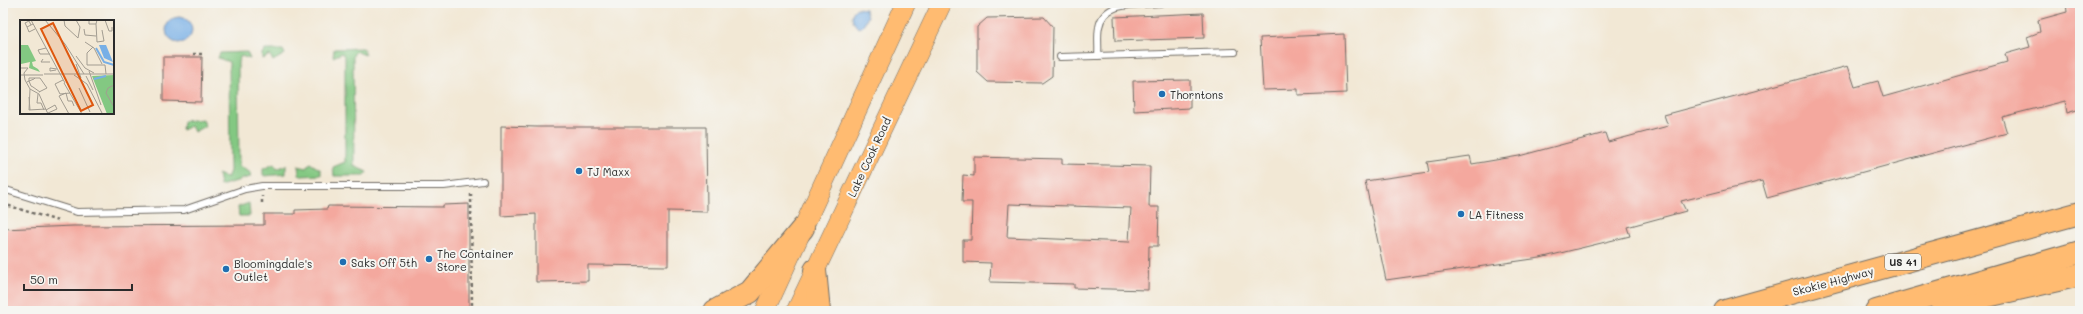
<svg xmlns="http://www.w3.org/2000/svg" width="2083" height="314" font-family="Mali,sans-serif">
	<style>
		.green { fill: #83c882; stroke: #577a56 }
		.water { fill: #77afe6; stroke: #516d88 }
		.building { fill: #f4a89e; fill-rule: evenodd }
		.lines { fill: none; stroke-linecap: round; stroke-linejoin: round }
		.service-casing { stroke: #716d66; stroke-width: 8 }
		.primary-casing { stroke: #716d66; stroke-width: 20 }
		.motorway-casing { stroke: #716d66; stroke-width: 24 }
		.path { stroke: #716d66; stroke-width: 2.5; stroke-dasharray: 3 3; stroke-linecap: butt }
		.service { stroke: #fff; stroke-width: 6 }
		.primary { stroke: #ffbb71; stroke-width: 19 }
		.motorway { stroke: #ffbb71; stroke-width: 22 }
		.poi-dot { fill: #1f6fb2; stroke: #f6f6f2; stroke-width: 1.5 }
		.labels { text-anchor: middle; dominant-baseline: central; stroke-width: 4; stroke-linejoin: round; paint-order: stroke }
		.shield { fill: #f6f6f2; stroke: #686867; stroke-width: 1 }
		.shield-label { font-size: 10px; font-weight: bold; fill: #2b2b2b }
		.poi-label { font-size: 11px; fill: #2b2b2b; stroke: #f6f6f2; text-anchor: start }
		.street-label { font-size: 11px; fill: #2b2b2b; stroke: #f6f6f2 }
		.inset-river { fill: none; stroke: #77afe6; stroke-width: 2 }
		.inset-road { fill: none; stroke: #a29c91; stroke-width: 1 }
		.view { fill: #df570e; fill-opacity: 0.15; stroke: #df570e; stroke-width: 2 }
		.inset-edge { fill: none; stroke: #2b2b2b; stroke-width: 2 }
	</style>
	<rect width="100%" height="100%" fill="#f6f6f2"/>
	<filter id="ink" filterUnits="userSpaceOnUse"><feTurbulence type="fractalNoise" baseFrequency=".025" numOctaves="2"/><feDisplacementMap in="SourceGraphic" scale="8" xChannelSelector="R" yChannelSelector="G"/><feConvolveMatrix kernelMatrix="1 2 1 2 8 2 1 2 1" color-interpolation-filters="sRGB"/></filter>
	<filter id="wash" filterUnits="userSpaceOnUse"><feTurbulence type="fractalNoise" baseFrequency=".012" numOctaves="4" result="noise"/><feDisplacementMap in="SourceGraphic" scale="16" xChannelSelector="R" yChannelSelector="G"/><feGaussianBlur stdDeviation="0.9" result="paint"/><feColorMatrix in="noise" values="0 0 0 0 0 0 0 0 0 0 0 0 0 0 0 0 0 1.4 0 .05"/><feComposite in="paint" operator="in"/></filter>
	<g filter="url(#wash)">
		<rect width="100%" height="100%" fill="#f2e8d5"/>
		<g class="green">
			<polygon points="363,48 365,55 355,51 353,56 354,166 367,172 364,176 334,176 333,167 345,162 345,58 342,53 333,57 334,49"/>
			<polygon points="265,50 283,50 285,54 273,61 270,55 262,59 262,53"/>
			<polygon points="247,52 250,59 241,56 238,62 239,166 251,173 250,177 220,186 218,174 227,178 230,171 229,62 218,58 220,53"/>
			<polygon points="203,119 205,126 194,132 191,126 182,130 183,121"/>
			<polygon points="310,163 321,170 321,175 302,176 299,174 298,166 306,168"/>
			<polygon points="274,164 277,169 286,165 286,174 265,176 263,175 263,169"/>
			<polygon points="249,203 250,216 239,216 238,207"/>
		</g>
		<g class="water">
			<path d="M857,8L865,9L868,16L863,26L858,28C852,22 849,13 857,8Z"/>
			<circle cx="179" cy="30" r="13"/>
		</g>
		<g id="blocks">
			<g class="building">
				<polygon points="2066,3 2080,3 2080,109 2067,113 2065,101 2002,117 2007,133 1767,198 1762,181 1681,201 1686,211 1627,227 1630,236 1540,258 1386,280 1365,181 1429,172 1427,162 1470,156 1472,164 1519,156 1605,133 1608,142 1668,126 1664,115 1848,66 1855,87 1878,81 1883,97 2007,62 2005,54 2030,47 2027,37 2040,32 2038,20 2067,12"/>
				<polygon points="1203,13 1204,38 1115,41 1114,17"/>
				<polygon points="1044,17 1053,27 1052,76 1042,83 988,82 977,72 977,27 987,18"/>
				<polygon points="1344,34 1346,93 1298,95 1298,89 1263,90 1260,38"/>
				<polygon points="163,57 202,57 201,102 163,101"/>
				<polygon points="1190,80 1190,108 1134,111 1133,81"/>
				<polygon points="501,126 537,127 706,127 707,212 668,211 668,266 588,265 588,281 536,282 536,214 501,216"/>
				<path d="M974,157L1062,159V164L1150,166L1149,207H1159L1158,246H1149L1148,290L1074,288V284L990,282L991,263L963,262V240H971L972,202H962L963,175L974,176ZM1009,204L1131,208L1129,242L1007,237Z"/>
				<polygon points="469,204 469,311 3,311 3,229 73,226 264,225 264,214 295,214 295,210 327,209 328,206 443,207 443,205"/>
			</g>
		</g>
	</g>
	<g filter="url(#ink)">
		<use href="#blocks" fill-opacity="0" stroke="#716d66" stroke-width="1"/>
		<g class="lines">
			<defs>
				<g id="service">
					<path d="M1098,56C1099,47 1097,36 1099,27C1104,0 1138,5 1160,3"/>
					<polyline points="1060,57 1235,52"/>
					<polyline points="3,189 77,212 184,210 245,189 262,186 444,186 483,181"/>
				</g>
				<g id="primary">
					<polyline points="765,311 906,3"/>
					<polyline points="796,311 942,3"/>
				</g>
				<g id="motorway">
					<polyline points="815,270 819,311"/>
					<polyline points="1943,306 2080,275"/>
					<polyline points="715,311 750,292 803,228"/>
					<polyline points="1725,311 2080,213"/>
					<polyline points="1876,311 2080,252"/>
				</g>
			</defs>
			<use href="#service" class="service-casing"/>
			<use href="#primary" class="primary-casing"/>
			<use href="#motorway" class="motorway-casing"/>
			<g class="path">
				<polyline points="193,54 203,54"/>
				<polyline points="471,194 472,311"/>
				<polyline points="262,203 262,196"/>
				<polyline points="3,204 58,221"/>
			</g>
			<use href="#service" class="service"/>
			<use href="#primary" class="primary"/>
			<use href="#motorway" class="motorway"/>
		</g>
	</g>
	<g class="poi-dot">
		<circle cx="1162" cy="94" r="4"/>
		<circle cx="579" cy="171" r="4"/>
		<circle cx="1461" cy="214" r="4"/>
		<circle cx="429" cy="259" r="4"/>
		<circle cx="343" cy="262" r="4"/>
		<circle cx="226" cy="269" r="4"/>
	</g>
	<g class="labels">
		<rect class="shield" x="1885" y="254" width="36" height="16" rx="3"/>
		<g class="shield-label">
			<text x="1903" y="262">US 41</text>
		</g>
		<g class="poi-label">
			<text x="1170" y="94">Thorntons</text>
			<text x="587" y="171">TJ Maxx</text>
			<text x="1469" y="214">LA Fitness</text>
			<text x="437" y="253">The Container<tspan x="437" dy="13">Store</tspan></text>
			<text x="351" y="262">Saks Off 5th</text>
			<text x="234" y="263">Bloomingdale's<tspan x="234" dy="13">Outlet</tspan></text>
		</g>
		<g class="street-label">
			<text transform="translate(869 157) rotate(-65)">Lake Cook Road</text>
			<text transform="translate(1833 281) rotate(-15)">Skokie Highway</text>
		</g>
	</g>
	<g transform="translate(20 20)">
		<rect width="94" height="94" fill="#f2e8d5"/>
		<path d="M0,25H8L16,41L12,42L13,46L18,49L20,52L9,48L10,42L1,44ZM94,55V94H87L72,56Z" fill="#83c882"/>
		<path d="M79,25H86L93,42L84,38Z" fill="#77afe6"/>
		<path class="inset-river" d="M76,28L84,42L94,45M74,59L86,56"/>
		<path class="inset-road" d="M11,0L45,63M25,0L45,24L64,54M44,0L45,6L58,18L60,7L56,0M69,0V4H76L77,0M85,0L89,11H92V7M13,4L7,7L9,12L15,9M76,4L77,22L84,21L82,10M7,7L5,3L9,1L11,5M64,9L65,15L76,16M65,22L74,28L82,44M73,27L67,33V45H85L86,54M26,28L18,30L20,34H30M56,36L65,48L74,53M23,39L21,42H30M56,44L61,58M0,48H8L4,53L5,60L10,69L19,74L28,94M36,50L30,51V48L37,49M69,51L81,85M24,54H94M0,55H23M54,55L67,64L82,93M66,56L73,70M15,58H20L27,68L19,72M43,60L35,64L40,74L50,73M7,62L9,61L14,59L15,58H9V61L11,66L13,67L20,72M44,63L62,94M94,65L88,68L86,73L94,87M59,68L70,92M10,69L9,90L26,89M18,74L17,83H21L24,90M9,77L10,90M26,90L35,85L37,89L28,93M49,94L39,76L46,73L48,81H52L54,86"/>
		<path class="view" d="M33,3L73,85L61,91L21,9Z"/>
		<rect width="94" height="94" class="inset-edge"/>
	</g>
	<rect width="2083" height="314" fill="none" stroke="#f6f6f2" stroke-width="16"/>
	<path d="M24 284v6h108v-6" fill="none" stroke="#2b2b2b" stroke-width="2"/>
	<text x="30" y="284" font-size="12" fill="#2b2b2b" stroke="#f6f6f2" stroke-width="3" paint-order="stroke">50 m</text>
</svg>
